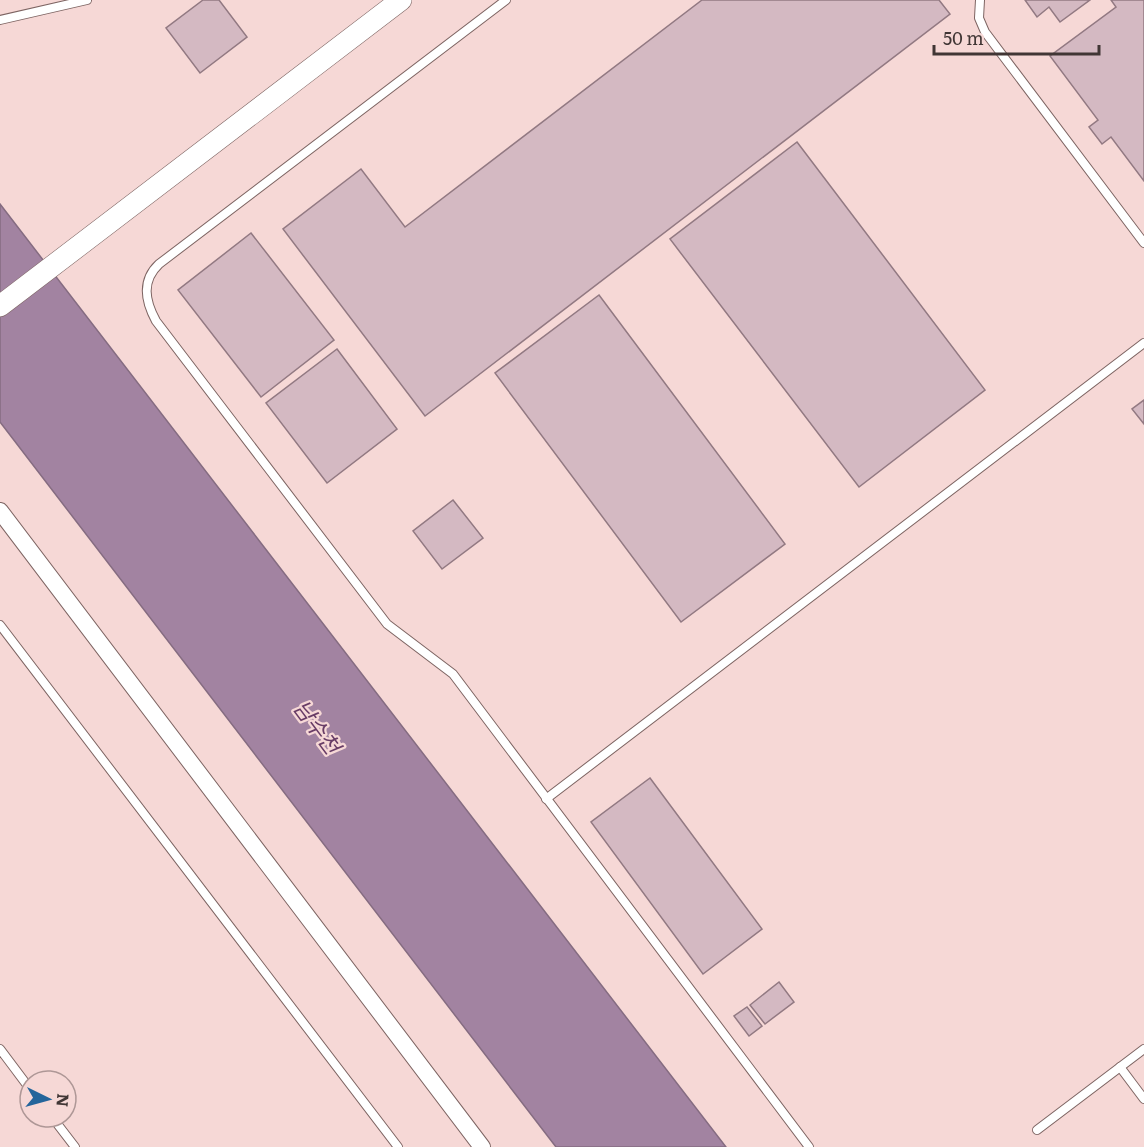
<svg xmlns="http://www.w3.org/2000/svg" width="1144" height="1147" font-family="Literata,'Noto Sans KR',serif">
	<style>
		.water { fill: #a283a1; stroke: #856c81; stroke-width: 1.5 }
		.building { fill: #d4b9c2; stroke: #927982; stroke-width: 1.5 }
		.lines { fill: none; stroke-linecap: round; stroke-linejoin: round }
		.service-casing { stroke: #7d6462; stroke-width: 10 }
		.minor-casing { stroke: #7d6462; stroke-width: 18 }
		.tertiary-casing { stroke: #7d6462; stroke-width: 22 }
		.service { stroke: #fff; stroke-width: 8 }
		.minor { stroke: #fff; stroke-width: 16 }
		.tertiary { stroke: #fff; stroke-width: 21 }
		.labels { text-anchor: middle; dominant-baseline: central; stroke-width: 4.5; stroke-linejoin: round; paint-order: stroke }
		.water-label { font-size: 22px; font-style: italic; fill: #683c66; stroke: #f6d8d6 }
	</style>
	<rect width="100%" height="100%" fill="#f6d8d6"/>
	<polygon class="water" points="0,204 726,1147 556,1147 0,422"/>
	<g class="building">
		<polygon points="203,0 219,0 247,37 200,73 166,28"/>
		<polygon points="702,0 939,0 950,14 425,416 283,229 361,169 405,227"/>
		<polygon points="1025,0 1090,0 1060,22 1049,7 1037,17"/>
		<polygon points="1111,0 1144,0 1144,181 1111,137 1102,144 1089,127 1098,120 1050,56 1116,7"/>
		<polygon points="797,142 985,390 859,487 670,239"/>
		<polygon points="251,233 334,340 261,397 178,290"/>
		<polygon points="599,295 785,544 681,622 495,373"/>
		<polygon points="337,349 397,429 327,483 266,403"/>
		<polygon points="1144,400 1144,424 1132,409"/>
		<polygon points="453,500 483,538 442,569 413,531"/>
		<polygon points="650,778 762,929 703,974 591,822"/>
		<polygon points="779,982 794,1002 765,1024 750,1005"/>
		<polygon points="747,1007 762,1026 749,1036 734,1016"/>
	</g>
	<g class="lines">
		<defs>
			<g id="service">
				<path d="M506,0L159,264C141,281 145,301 156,321L387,624L453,674L809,1147"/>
				<polyline points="980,0 979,18 985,32 1144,243"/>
				<polyline points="0,20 87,0"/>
				<polyline points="0,625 398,1147"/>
				<polyline points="546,799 1144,343"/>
				<polyline points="0,1049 30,1089"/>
				<polyline points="1120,1067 1144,1099"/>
				<polyline points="52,1117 75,1147"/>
				<polyline points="1037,1130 1144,1049"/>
			</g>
			<polyline id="minor" points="0,511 482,1147"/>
			<polyline id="tertiary" points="0,306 401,0"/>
		</defs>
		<use href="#service" class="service-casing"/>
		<use href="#minor" class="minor-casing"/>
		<use href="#tertiary" class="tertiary-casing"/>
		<use href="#service" class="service"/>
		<use href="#minor" class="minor"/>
		<use href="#tertiary" class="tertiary"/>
	</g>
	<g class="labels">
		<g class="water-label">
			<text transform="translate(318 726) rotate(53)">남수천</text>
		</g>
	</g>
	<g transform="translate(48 1099) rotate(95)"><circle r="28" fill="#f6d8d6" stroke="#ae9796" stroke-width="1.5"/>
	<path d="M0-4.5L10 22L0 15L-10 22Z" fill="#24659b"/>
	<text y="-9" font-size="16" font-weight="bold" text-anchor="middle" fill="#413635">N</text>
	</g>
	<path d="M934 45v9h165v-9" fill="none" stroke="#413635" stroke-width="3"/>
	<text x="943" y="45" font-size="18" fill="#413635" stroke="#f6d8d6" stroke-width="4.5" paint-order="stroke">50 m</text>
</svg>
